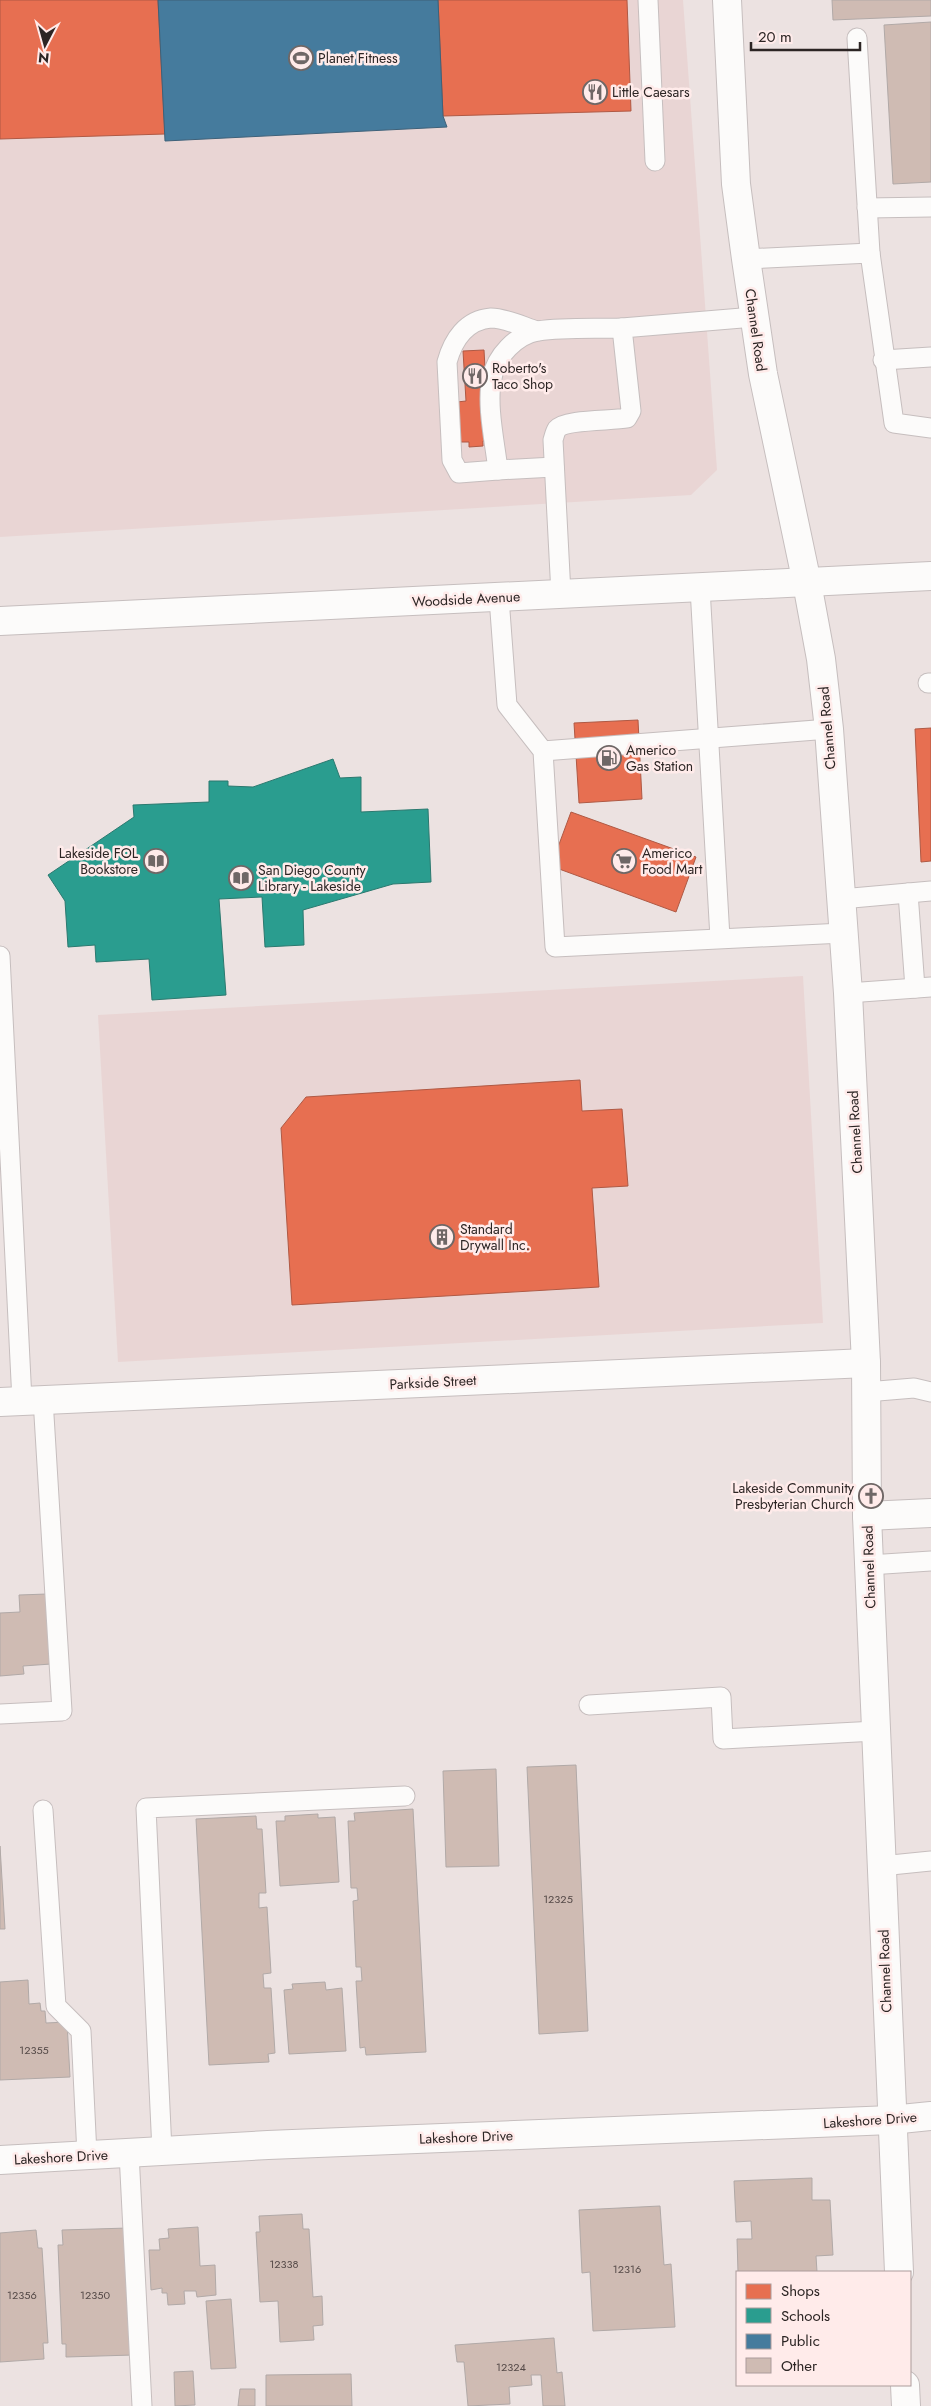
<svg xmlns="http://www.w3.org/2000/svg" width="931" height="2406" font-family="Jost,sans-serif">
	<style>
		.built { fill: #e9d5d4 }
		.shops { fill: #e76f51; stroke: #af5944 }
		.schools { fill: #2a9d8f; stroke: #2b796f }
		.public { fill: #457b9d; stroke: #3e6179 }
		.building { fill: #cfbbb3; stroke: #b1a9a7 }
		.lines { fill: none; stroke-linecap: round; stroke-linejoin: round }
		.lane-casing { stroke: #c6bebe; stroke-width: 21 }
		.street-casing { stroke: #c6bebe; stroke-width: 30 }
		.secondary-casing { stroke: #c6bebe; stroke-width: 30 }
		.lane { stroke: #fcfbfa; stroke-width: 19 }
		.street { stroke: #fcfbfa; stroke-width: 28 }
		.secondary { stroke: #fcfbfa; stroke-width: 28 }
		.labels { text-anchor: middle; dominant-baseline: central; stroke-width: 5; stroke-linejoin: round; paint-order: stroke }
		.number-label { font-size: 11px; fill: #554a48 }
		.poi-label { font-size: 14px; fill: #2c2524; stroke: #ffebea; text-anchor: start }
		.street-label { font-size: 14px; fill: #2c2524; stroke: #ffebea }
	</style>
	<rect width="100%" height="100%" fill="#ece2e1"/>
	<g class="built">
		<polygon points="0,0 683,0 717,470 691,495 0,537"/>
		<polygon points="803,976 823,1323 118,1362 98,1015"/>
	</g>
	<g class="shops">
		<polygon points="0,0 158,0 165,134 0,139"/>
		<polygon points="438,0 627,0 631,111 443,116"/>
		<polygon points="484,350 489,441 483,441 483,446 469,447 469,442 459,442 457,402 466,401 463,351"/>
		<polygon points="638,720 642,799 579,803 574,723"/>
		<polygon points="931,728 931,861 921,862 915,729"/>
		<polygon points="571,812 696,857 676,912 551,866"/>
		<polygon points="580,1080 582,1111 622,1109 628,1186 592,1188 599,1287 292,1305 281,1128 306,1097"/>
	</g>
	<polygon class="schools" points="333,759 340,778 361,777 361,812 428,809 431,882 393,884 303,910 304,945 265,947 262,897 219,899 226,995 152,1000 149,959 96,962 95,945 68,947 65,901 48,875 134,817 133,805 209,802 209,781 228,781 228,786 253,787"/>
	<polygon class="public" points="158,0 438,0 443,116 447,127 165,141"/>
	<g class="building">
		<polygon points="832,0 931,0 931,16 833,20"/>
		<polygon points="931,22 931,182 893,184 884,25"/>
		<polygon points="47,1594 51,1664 23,1666 24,1674 0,1676 0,1613 20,1612 19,1595"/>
		<polygon points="576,1765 588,2031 539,2034 527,1767"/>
		<polygon points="496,1769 499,1866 446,1867 443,1771"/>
		<polygon points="413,1809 426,2052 366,2055 365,2047 360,2048 356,1981 362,1981 361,1967 356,1967 353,1901 358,1900 357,1888 351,1888 348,1821 355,1821 354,1813"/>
		<polygon points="318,1814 318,1818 335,1817 339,1882 280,1886 276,1821 285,1821 285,1816"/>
		<polygon points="256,1816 257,1829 262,1829 266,1893 259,1893 259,1908 267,1907 271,1973 263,1974 264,1988 271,1988 275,2053 268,2054 269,2062 209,2065 196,1819"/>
		<polygon points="0,1846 5,1929 0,1929"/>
		<polygon points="28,1980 29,2004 40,2003 41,2011 45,2011 46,2023 67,2022 70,2077 0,2080 0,1982"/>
		<polygon points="325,1982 326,1990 342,1988 346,2051 289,2054 284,1990 293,1989 292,1984"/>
		<polygon points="812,2178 812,2200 830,2200 833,2255 816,2256 817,2272 738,2272 737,2239 752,2239 751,2221 736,2222 734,2181"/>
		<polygon points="660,2206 664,2265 671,2264 675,2327 593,2331 590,2272 582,2273 579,2210"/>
		<polygon points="302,2214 303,2229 309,2229 313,2297 322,2296 323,2325 313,2326 314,2340 280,2342 278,2301 260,2302 256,2232 260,2232 259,2216"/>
		<polygon points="198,2227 200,2266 215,2265 216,2295 197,2297 196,2291 184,2291 185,2304 168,2305 167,2293 162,2293 162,2288 151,2290 149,2250 160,2250 159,2239 169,2238 168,2229"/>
		<polygon points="128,2228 133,2355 66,2357 66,2344 62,2344 58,2245 63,2245 62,2230"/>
		<polygon points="36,2230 38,2248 42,2248 48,2343 43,2343 44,2359 0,2362 0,2233"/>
		<polygon points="231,2299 236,2368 211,2369 206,2301"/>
		<polygon points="554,2338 557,2373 562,2372 565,2406 543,2406 541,2375 531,2375 532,2385 509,2387 510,2404 468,2406 464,2362 457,2362 455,2345"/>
		<polygon points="193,2371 195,2405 175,2406 174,2372"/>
		<polygon points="351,2374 352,2406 266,2406 266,2375"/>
		<polygon points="240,2389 255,2389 255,2406 238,2406"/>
	</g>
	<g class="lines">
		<defs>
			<g id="lane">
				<polyline points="648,0 655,161"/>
				<polyline points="857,38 870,253"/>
				<polyline points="867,208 931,207"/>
				<polyline points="746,259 870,253 894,423 931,428"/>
				<polyline points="883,360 931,357"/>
				<path d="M554,467L498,470C495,443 486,404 492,378C496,356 516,335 538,331C565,327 595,329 622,328"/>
				<path d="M498,470L459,473L452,460L447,362C453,340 466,320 491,318C505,318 524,327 537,331"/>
				<polyline points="700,588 720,938"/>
				<path d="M561,594L553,440C554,437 555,432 557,429C565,419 612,421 627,418L631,411L622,328L754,317"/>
				<polyline points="499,598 507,705 543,751 555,947 843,933"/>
				<polyline points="928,683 931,683"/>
				<polyline points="543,751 829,729"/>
				<polyline points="908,893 915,988"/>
				<polyline points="841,899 931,891"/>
				<polyline points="0,956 22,1401"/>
				<polyline points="848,993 931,987"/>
				<polyline points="866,1392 914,1388 931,1392"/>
				<polyline points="869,1565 931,1561"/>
				<polyline points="589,1705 721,1697 723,1739 876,1731"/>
				<polyline points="0,1714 62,1711 43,1399"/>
				<polyline points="43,1810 56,2006 81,2031 87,2155"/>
				<polyline points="881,1866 931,1861"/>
				<polyline points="162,2151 146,1808 405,1796"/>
				<polyline points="129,2153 142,2406"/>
			</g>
			<g id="street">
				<polyline points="867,1516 931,1513"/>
				<polyline points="891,2120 931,2116"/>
			</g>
			<g id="secondary">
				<polyline points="727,0 736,184 746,259 763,374 807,583 821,659 829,729 848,993 866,1363 867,1516 899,2272"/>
				<polyline points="0,621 931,576"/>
				<polyline points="0,1402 866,1363"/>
				<polyline points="0,2160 268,2145 891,2120"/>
				<polyline points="905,2385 906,2406"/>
			</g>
		</defs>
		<use href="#lane" class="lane-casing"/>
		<use href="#street" class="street-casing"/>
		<use href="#secondary" class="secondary-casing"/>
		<use href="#lane" class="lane"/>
		<use href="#street" class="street"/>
		<use href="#secondary" class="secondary"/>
	</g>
	<defs>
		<symbol id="stadium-ring" viewBox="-11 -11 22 22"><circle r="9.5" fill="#ffebea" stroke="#6f6766" stroke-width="1.5"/><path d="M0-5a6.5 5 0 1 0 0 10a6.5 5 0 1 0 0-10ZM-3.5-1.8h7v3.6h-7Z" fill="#6f6766"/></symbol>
		<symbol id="restaurant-ring" viewBox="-11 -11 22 22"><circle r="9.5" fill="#ffebea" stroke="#6f6766" stroke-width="1.5"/><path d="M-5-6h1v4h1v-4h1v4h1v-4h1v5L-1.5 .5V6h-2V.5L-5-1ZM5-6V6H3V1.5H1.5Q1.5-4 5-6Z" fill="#6f6766"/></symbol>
		<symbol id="fuel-ring" viewBox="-11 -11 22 22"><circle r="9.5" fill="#ffebea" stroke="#6f6766" stroke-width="1.5"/><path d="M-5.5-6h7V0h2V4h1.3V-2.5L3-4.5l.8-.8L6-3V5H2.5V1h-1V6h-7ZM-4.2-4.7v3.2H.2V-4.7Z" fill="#6f6766"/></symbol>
		<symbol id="library-ring" viewBox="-11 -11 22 22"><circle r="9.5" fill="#ffebea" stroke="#6f6766" stroke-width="1.5"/><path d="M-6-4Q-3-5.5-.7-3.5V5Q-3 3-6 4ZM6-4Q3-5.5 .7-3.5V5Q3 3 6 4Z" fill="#6f6766"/></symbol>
		<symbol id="supermarket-ring" viewBox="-11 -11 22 22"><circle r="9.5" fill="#ffebea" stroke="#6f6766" stroke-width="1.5"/><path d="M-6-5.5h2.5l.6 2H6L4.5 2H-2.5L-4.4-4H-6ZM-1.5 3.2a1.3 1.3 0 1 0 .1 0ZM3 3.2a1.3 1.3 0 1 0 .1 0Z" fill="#6f6766"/></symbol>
		<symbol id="building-ring" viewBox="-11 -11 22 22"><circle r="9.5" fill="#ffebea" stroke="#6f6766" stroke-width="1.5"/><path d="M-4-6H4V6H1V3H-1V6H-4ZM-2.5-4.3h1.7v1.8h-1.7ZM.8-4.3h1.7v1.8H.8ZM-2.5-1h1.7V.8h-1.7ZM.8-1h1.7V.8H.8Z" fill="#6f6766"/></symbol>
		<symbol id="church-ring" viewBox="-11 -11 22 22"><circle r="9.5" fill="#ffebea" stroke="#6f6766" stroke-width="1.5"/><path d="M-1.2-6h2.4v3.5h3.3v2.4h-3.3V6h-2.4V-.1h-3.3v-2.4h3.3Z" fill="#6f6766"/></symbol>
	</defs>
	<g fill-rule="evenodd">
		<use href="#stadium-ring" x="287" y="44" width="28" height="28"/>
		<use href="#restaurant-ring" x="581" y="78" width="28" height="28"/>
		<use href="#restaurant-ring" x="461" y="362" width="28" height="28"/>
		<use href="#fuel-ring" x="595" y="744" width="28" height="28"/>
		<use href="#library-ring" x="142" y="847" width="28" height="28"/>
		<use href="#supermarket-ring" x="610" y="847" width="28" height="28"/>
		<use href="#library-ring" x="227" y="864" width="28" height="28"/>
		<use href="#building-ring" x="428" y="1223" width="28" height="28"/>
		<use href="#church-ring" x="857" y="1482" width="28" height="28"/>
	</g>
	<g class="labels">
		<g class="number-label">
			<text x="558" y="1899">12325</text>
			<text x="34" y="2050">12355</text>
			<text x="284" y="2264">12338</text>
			<text x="627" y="2269">12316</text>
			<text x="22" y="2295">12356</text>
			<text x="95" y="2295">12350</text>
			<text x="511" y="2367">12324</text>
		</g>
		<g class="poi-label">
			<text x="318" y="58">Planet Fitness</text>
			<text x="612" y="92">Little Caesars</text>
			<text x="492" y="368">Roberto's<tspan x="492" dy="16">Taco Shop</tspan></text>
			<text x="626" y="750">Americo<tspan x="626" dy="16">Gas Station</tspan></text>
			<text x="138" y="853" text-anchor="end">Lakeside FOL<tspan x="138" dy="16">Bookstore</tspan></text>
			<text x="642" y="853">Americo<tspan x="642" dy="16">Food Mart</tspan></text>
			<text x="258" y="870">San Diego County<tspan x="258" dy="16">Library - Lakeside</tspan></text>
			<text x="460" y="1229">Standard<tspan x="460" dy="16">Drywall Inc.</tspan></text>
			<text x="854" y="1488" text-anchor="end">Lakeside Community<tspan x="854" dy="16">Presbyterian Church</tspan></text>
		</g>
		<g class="street-label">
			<text transform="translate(756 330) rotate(82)">Channel Road</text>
			<text transform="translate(466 599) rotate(-3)">Woodside Avenue</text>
			<text transform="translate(827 728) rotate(-95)">Channel Road</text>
			<text transform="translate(855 1132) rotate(-93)">Channel Road</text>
			<text transform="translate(433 1382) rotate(-3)">Parkside Street</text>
			<text transform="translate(869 1567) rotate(-92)">Channel Road</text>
			<text transform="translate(885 1971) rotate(-92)">Channel Road</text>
			<text transform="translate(870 2120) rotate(-4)">Lakeshore Drive</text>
			<text transform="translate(466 2137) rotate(-2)">Lakeshore Drive</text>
			<text transform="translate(61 2157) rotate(-3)">Lakeshore Drive</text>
		</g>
	</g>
	<rect x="736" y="2271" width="175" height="115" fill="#ffebea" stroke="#ab9c9b"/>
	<rect x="746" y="2284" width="25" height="15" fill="#e76f51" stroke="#ab9c9b"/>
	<text x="781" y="2296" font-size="15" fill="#2c2524">Shops</text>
	<rect x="746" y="2308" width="25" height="15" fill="#2a9d8f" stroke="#ab9c9b"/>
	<text x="781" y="2321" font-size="15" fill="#2c2524">Schools</text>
	<rect x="746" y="2334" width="25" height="15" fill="#457b9d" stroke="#ab9c9b"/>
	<text x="781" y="2346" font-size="15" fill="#2c2524">Public</text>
	<rect x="746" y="2358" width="25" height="15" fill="#cfbbb3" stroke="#ab9c9b"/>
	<text x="781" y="2371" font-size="15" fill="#2c2524">Other</text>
	<g transform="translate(45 45) rotate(186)" stroke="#ffebea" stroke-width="4" paint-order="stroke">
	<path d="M0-4L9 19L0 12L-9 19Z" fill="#2c2524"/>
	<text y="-8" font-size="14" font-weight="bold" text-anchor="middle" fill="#2c2524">N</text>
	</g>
	<path d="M751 42v8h109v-8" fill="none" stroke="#2c2524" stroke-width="2.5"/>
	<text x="758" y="42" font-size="15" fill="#2c2524" stroke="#ffebea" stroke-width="4" paint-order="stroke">20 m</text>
</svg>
